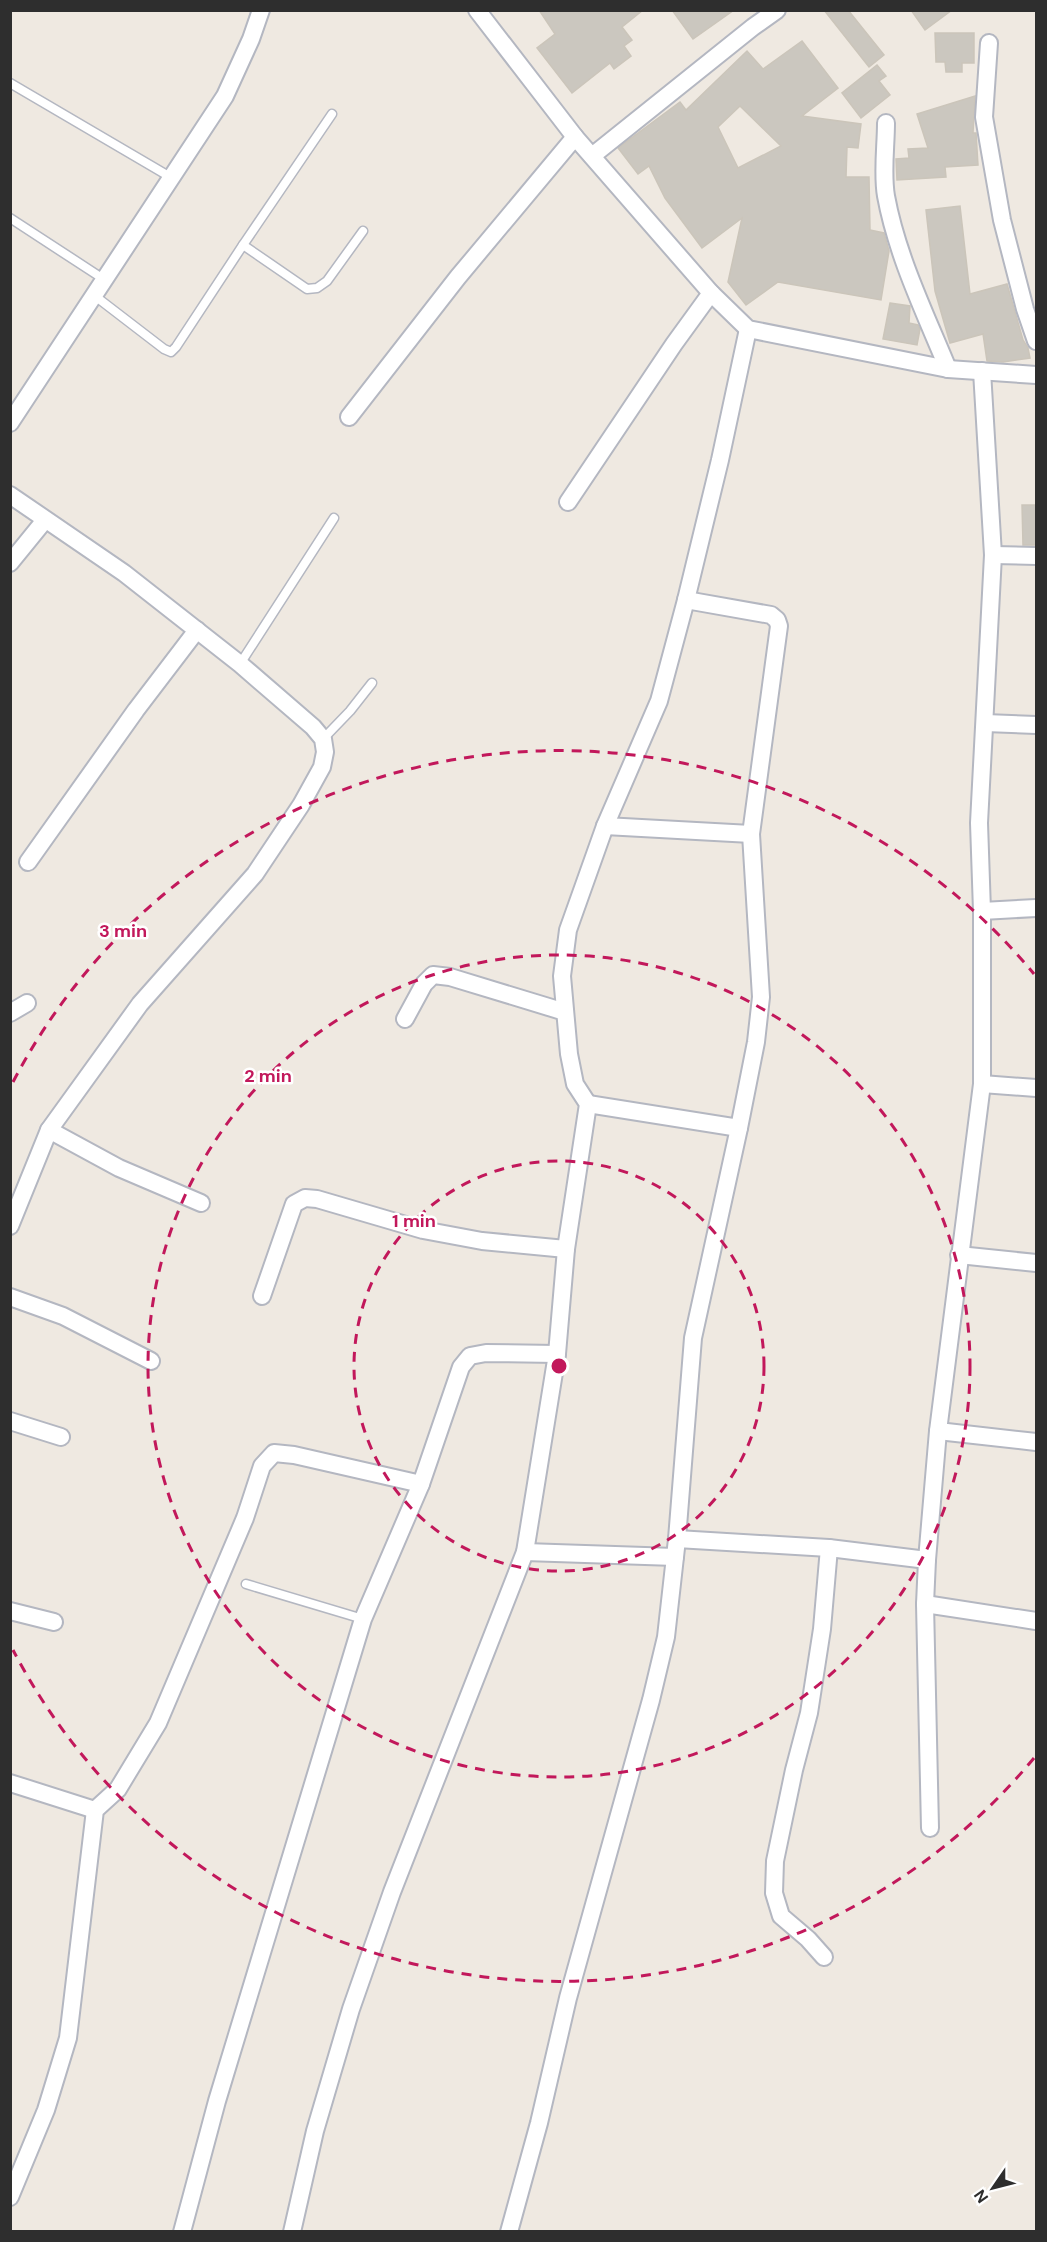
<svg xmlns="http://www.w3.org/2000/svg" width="1047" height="2242" font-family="'DM Sans',sans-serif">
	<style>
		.building { fill: #cbc7bf; stroke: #cbc5ba; stroke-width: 1.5; fill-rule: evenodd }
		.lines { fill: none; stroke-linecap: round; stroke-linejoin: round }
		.lane-casing { stroke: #b4b7c1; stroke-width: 11 }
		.street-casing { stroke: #b4b7c1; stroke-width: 20 }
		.lane { stroke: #fff; stroke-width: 8 }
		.street { stroke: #fff; stroke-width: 16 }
		.ring { fill: none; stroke: #c2185b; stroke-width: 3; stroke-dasharray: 10 8 }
		.centre { fill: #c2185b; stroke: #fff; stroke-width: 3 }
		.ring-label { font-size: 18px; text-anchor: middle; font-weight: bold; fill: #c2185b; stroke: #fff; stroke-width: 5; stroke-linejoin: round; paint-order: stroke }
	</style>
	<rect width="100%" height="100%" fill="#efe9e1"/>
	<g class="building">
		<polygon points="539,10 643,10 622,27 632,40 624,46 631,56 614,69 610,63 572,93 537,48 555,34"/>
		<polygon points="672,10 734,10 693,39"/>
		<polygon points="824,10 848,10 884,55 869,67"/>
		<polygon points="911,10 952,10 925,30"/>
		<polygon points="935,33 974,33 974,63 962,63 962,72 946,72 945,62 936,62"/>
		<path d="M802,41L838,88L802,116L861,124L858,148L847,147L846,177H869L870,230L884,233L889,251L881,300L778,282L746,305L728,282L742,218L702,248L665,198L649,166L638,174L618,148L680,102L686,110L747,51L763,69ZM740,106L781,146L738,168L718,127Z"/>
		<polygon points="877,65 886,76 879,81 890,95 861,118 842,93"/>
		<polygon points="975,96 973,133 976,133 978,165 945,167 946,177 897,180 896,159 909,158 908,149 928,148 917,114"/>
		<polygon points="960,206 970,294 1007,284 1023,340 1028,348 1030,358 1003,362 987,361 983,334 950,343 935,291 926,210"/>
		<polygon points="890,303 910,306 909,323 918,325 920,329 917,345 883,339"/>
		<polygon points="1022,505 1036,505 1036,545 1023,545"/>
	</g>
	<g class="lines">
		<defs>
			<g id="lane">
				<polyline points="10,83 172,178"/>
				<polyline points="10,218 105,280"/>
				<polyline points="243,245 332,114"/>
				<polyline points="95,296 164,349 171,352 176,347 243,245 307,289 317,288 327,281 363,231"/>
				<polyline points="240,664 334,518"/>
				<polyline points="323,739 350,711 372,683"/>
				<polyline points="246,1584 363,1619"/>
			</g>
			<g id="street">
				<polyline points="477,10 575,137 711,293 748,329 948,369 1036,375"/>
				<polyline points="989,43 984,117 1002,220 1025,309 1036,341"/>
				<path d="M886,123C886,146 882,173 886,196C897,256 925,313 948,369"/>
				<polyline points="592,156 753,27 777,10"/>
				<polyline points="349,417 458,277 575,137"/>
				<polyline points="10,423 225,96 251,39 261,10"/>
				<polyline points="10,495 124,573 240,664 313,727 323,739 325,752 322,767 301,805 255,874 140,1004 49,1130 10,1226"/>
				<polyline points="568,502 674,344 711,293"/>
				<polyline points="993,555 1036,556"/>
				<polyline points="10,563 45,520"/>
				<polyline points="985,723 1036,725"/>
				<polyline points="605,826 751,834"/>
				<polyline points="28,862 136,710 197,630"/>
				<polyline points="982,911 1036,908"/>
				<polyline points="10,1013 27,1003"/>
				<polyline points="405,1019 424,984 433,975 450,977 565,1012"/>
				<polyline points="982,1084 1036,1088"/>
				<polyline points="588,1104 739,1128"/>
				<polyline points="49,1130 119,1168 201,1203"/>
				<polyline points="959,1255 1036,1263"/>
				<polyline points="262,1296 294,1204 305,1198 317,1199 423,1230 482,1241 566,1249"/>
				<polyline points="10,1297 63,1316 151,1361"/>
				<polyline points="10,1421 61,1437"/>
				<polyline points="938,1431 1036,1442"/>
				<polyline points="677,1539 829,1548 927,1560"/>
				<polyline points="525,1552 675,1557"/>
				<polyline points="925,1604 1036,1621"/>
				<polyline points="10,1611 54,1622"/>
				<polyline points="10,1783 95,1810"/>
				<polyline points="930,1828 925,1604 927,1560 938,1431 982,1084 982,911 979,823 993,555 982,371"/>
				<polyline points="824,1957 808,1939 781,1916 774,1893 775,1861 794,1770 809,1713 822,1629 829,1548"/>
				<polyline points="10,2197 46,2110 68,2038 95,1810 118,1789 158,1723 245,1518 262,1466 274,1453 294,1455 421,1484"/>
				<polyline points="182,2232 217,2101 363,1619 421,1484 461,1367 470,1356 486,1353 557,1354"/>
				<polyline points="292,2232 315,2131 351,2009 392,1892 525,1552 557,1354 566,1249 588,1104 575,1084 569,1054 562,976 568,930 605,826 659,701 686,600 720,460 748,329"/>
				<polyline points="509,2232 539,2123 568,1998 651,1700 666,1637 677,1539 693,1338 739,1128 756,1042 761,997 751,834 779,626 777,620 771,615 686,600"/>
			</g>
		</defs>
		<use href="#lane" class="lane-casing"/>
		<use href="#street" class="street-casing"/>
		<use href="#lane" class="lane"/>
		<use href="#street" class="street"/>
	</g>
	<g class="ring">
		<circle cx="559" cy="1366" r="205"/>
		<circle cx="559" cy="1366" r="411"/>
		<path d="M1034 1758A616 616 0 0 1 13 1650M13 1082A616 616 0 0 1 1034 974"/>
	</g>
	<circle cx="559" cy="1366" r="9" class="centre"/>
	<g class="ring-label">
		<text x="123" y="937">3 min</text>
		<text x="268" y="1082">2 min</text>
		<text x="414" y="1227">1 min</text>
	</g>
	<rect width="1047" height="2242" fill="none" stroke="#2e2e2e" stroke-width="24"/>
	<g transform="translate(993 2188) rotate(235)" stroke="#ffffff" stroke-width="4.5" paint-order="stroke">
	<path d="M0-4.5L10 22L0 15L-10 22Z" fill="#2e2e2e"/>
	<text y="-9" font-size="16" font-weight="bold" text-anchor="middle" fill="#2e2e2e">N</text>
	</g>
</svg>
